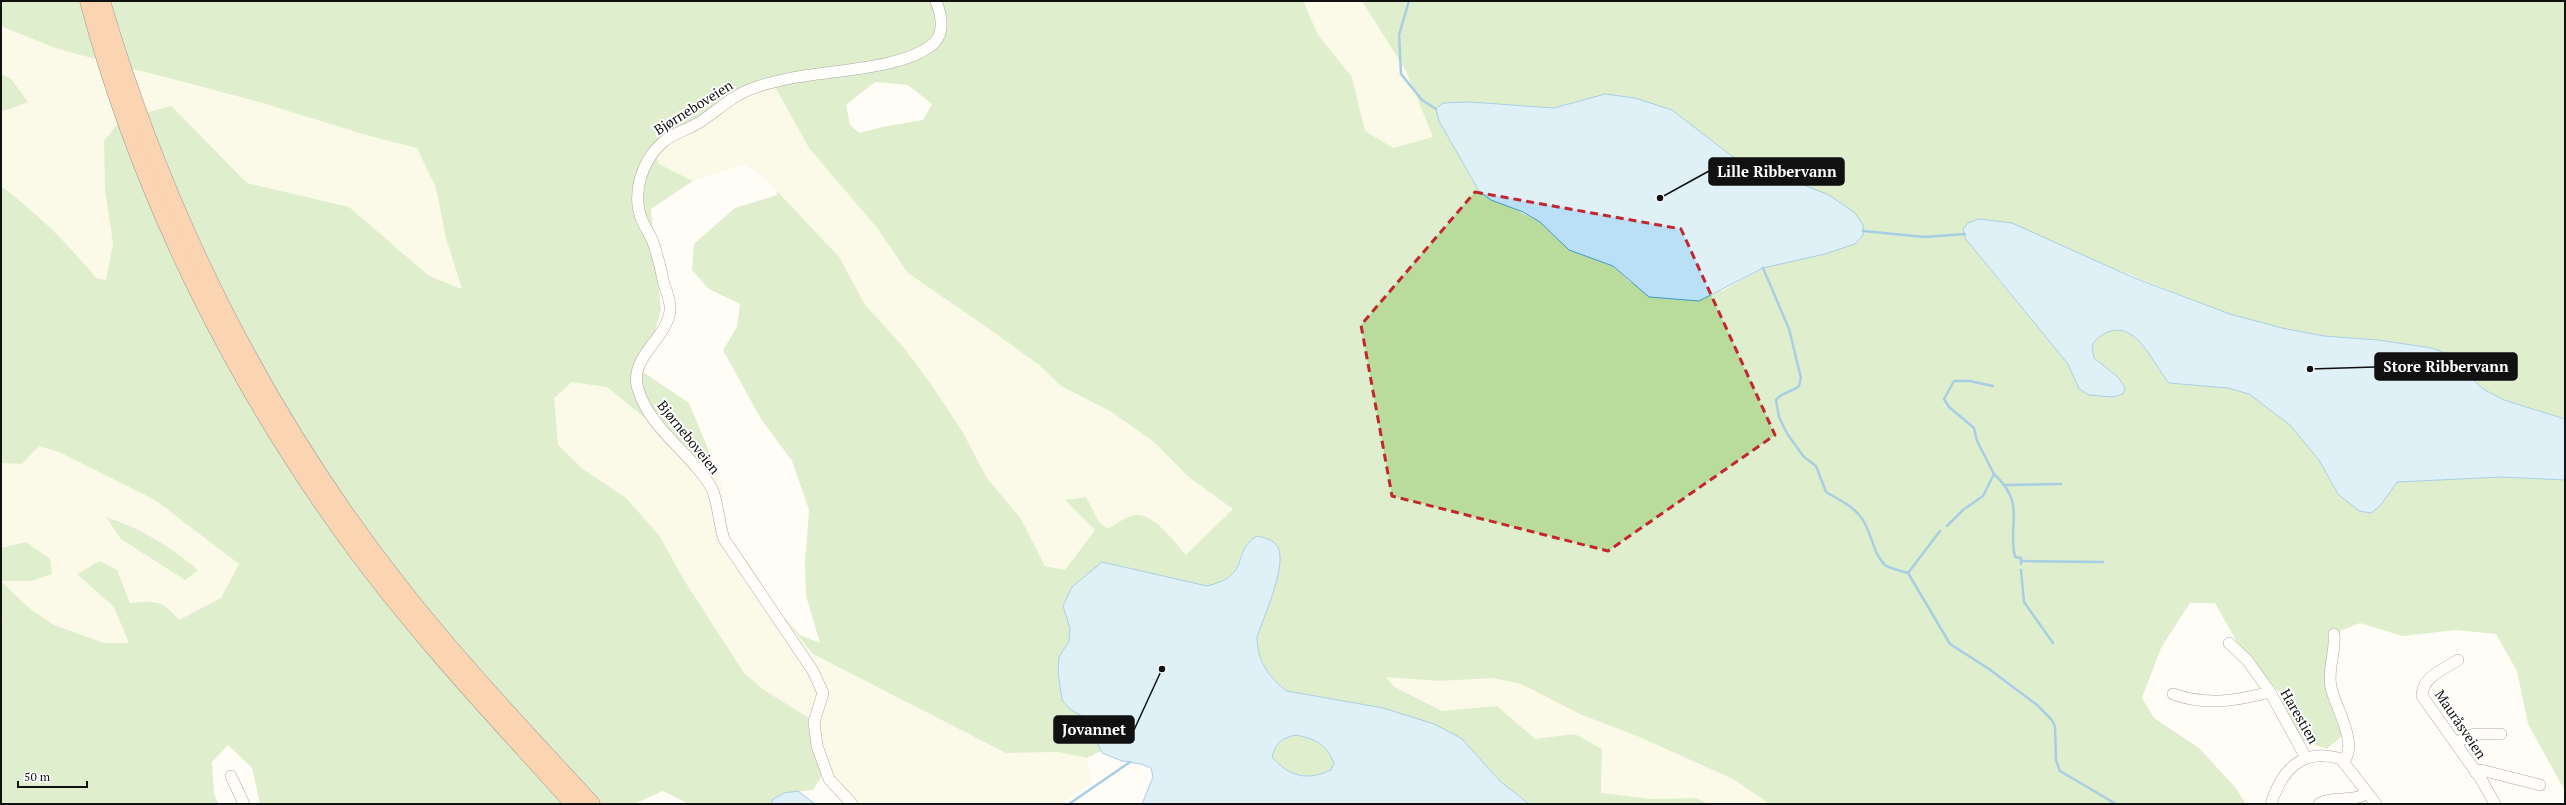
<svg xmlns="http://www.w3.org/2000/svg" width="2566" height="805" font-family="'PT Serif',serif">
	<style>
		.farmland { fill: #f6f3d4; fill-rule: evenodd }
		.forest { fill: #b9dc9c; fill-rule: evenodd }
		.water { fill: #b9e0f7; stroke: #3f96cf; fill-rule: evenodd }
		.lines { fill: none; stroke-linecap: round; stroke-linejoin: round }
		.stream { stroke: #3f96cf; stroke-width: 2.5 }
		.minor-casing { stroke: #444; stroke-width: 12 }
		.highway-casing { stroke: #222; stroke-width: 17 }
		.minor { stroke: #fff; stroke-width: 11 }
		.highway { stroke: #f5a25d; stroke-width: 16 }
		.marked { fill: none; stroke: #c4262e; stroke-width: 3; stroke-dasharray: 8 5; stroke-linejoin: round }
		.labels { text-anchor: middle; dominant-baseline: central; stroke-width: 4; stroke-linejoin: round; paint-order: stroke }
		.street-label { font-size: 14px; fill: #111; stroke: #fff }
		.leader { fill: none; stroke: #111; stroke-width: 1.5 }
		.callout-dot { fill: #111; stroke: #fff; stroke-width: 1.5 }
		.callout { fill: #111; stroke: #111; stroke-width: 1.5 }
		.callout-label { font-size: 15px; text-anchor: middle; font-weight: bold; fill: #fff }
	</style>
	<rect width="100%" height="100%" fill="#fffdf5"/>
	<g class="farmland">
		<polygon points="1303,1 1362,1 1406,71 1433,138 1393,148 1365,131 1352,77 1318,35"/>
		<polygon points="1,26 164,78 266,104 366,135 417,148 436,188 446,238 463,289 429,276 349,207 247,183 171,106 104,141 105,191 113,243 106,280 96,278 75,252 36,213 1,186 1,112 27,102 11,79 1,74"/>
		<polygon points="774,85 809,148 878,229 908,273 995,333 1039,365 1061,386 1110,411 1153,441 1190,478 1233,509 1186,556 1158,525 1139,515 1130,517 1108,529 1099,522 1086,497 1065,500 1095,530 1065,570 1045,566 1021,519 987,478 962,431 901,344 865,305 840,258 766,179 744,164 693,181 659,164 654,151 739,95"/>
		<polygon points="572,382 607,387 722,483 724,536 751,566 776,608 813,654 1006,753 1058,752 1087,758 1091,782 1061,804 854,804 764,690 744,673 684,580 659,535 626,498 583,469 558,445 554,398"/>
		<path d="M39,446L59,452L155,500L239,564L221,598L179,620L169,607L156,601L130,603L117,570L77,574L114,607L130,643H104L54,625L30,609L1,581H31L52,574L26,542L1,548V463L22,464ZM120,536L178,553L198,570L136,549L121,539Z"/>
		<polygon points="1386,676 1439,681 1492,678 1521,684 1582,715 1637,736 1733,779 1771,804 1709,804 1696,798 1652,799 1601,793 1602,749 1575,734 1535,739 1497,706 1442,711 1393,686"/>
	</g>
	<g class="forest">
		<path d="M1,1H1303L1318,35L1352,77L1365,131L1393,148L1433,137L1406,71L1362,1H2565V419L2504,400L2483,389L2445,353L2432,348L2378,340L2324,336L2282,328L2230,314L2102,264L1963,229L1965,238L2068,364L2079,389L2123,394L2125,388L2118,377L2094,358L2092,345C2096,338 2100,336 2108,332C2137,320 2154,366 2169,383L2228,388L2249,394L2290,425L2319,460L2338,494L2359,511L2371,513L2380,506L2397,482L2501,477L2565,480V791L2528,724L2517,671L2496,634L2456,630L2402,636L2360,623L2340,631L2333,682L2342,736L2327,749L2301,740L2278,691L2242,651L2215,603H2190L2161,648L2142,698L2154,718L2199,748L2235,787L2246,804H1770L1733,779L1637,736L1582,715L1521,684L1492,678L1439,681L1386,677L1393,686L1442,711L1497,706L1535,739L1575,734L1602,749L1601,793L1652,799L1696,798L1709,804H1529L1500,781L1461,738L1383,708L1287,691C1269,678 1257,661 1257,637C1264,616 1285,571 1279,550C1277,541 1266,538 1257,536C1229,552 1253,575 1207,586L1102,562L1072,587L1063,606L1070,628L1069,641L1059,657L1058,672L1062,700L1071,710L1086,718L1101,751L1087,758L1058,752L1006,753L813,654L779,612L800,635L820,643L806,596L805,562L809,510L792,461L761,419L723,350L737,327L740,304L709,289L692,270L694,244L735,208L777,195L776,190L840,258L865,305L901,344L933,387L962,431L987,478L1021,519L1045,566L1065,570L1095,530L1065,500L1086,497L1099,522L1108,529C1116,524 1129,514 1139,515C1158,518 1174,542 1186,555L1233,509L1190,478L1153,441L1110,411L1061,386L1039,365L995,333L908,273L878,229L809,148L774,85L739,95L654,151L659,164L693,181L651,209L661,310L643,372L689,403L708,449L713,474L607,387L572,382L554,398L558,445L583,469L626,498L659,535L684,580L744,673L764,690L809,718L826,769L813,790L784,793L772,800V804H689L663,791L634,804H260L252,768L228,745L212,762L214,794L219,804H1V623L3,622L1,618V581L30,609L54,625L104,643H129L114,607L77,574L100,561L117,570L130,603C156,601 162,599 179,620L221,598L239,564L155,500L59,452L39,446L22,464L1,463V186C37,213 68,243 96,278L106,280L113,243L105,191L104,141L121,120L171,106L247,183L349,207L429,276L462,289L446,238L436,188L417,148L366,135L266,104L58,49L1,26ZM875,82L908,85L932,104L923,120L887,126L859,133L850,125L846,105ZM1605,94L1672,110L1733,157L1778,177L1863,225V235L1763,268L1722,291L1630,282L1613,266L1569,250L1540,222L1479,191L1439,121L1443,103L1470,102L1554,108Z"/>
		<polygon points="1,74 11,79 28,102 1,112"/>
		<path d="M106,517C140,528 170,546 198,570L185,580L121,539Z"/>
		<polygon points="26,542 50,559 52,574 31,581 1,581 1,548"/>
		<path d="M1296,735C1316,739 1325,744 1334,763L1331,771C1306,780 1290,777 1272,757C1276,742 1282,738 1296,735Z"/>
	</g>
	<g class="water">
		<polygon points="1605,94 1635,98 1672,110 1733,157 1829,195 1855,213 1863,225 1863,235 1855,244 1825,254 1763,268 1699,301 1649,297 1613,266 1569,250 1540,222 1523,212 1491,200 1479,191 1439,121 1436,109 1443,103 1470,102 1554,108"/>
		<path d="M1979,219L2012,223L2132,277L2230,314L2282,328L2324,336L2378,340L2432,348L2445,353L2483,389L2504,400L2565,419V480L2501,477L2397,482L2380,506L2371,513L2359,511L2338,494L2319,460L2290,425L2249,394L2228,388L2169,383C2154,366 2137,320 2108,332C2100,336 2096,338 2092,346L2094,358L2118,377L2125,388L2123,394L2113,397L2089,395L2079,389L2068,364L1965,238L1963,229L1968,223Z"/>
		<path d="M1257,536C1266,538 1277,541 1279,550C1285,571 1264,616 1257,637C1257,661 1269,678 1287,691L1383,708L1434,724L1461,738L1500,781L1529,804H1142L1153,777L1151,768L1141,764L1122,761L1102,753L1086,718L1071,710L1062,700L1058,672L1059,657L1069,641L1070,628L1063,606L1072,587L1102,562L1207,586C1253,575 1230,552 1257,536ZM1296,735C1316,739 1326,744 1334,763L1331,770C1306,781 1290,777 1272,757C1276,742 1282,738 1296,735Z"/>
		<polygon points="798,791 815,804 772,804 772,800 784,793"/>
	</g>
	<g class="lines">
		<g class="stream">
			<polyline points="1409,1 1399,35 1401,74 1422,100 1436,109"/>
			<polyline points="1863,231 1925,237 1965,234"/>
			<path d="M1763,268L1789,329L1801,378L1799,386C1791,393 1783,391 1776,400L1779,417L1788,435L1804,457L1816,466L1826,492C1839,500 1850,504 1860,516C1872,530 1872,553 1885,565C1890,569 1902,571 1908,573L1950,644L1989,669L2037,705L2051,719L2055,726L2056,760L2060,771L2116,804"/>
			<path d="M1994,474C2027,505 2007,521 2015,557L2021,558V564"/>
			<polyline points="2006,485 2061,484"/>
			<polyline points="1947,526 1963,510 1983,496 1994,474 1977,441 1974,428 1949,407 1944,399 1954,381 1970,381 1993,386"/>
			<polyline points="2021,561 2103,562"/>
			<polyline points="2021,570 2024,602 2053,643"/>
			<polyline points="1908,573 1940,531"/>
			<polyline points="1069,804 1130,762"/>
		</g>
		<defs>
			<g id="minor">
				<path d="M2334,634C2336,652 2327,670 2331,687C2334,705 2360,745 2343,762"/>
				<polyline points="2229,643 2247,660 2270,692"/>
				<path d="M2458,660C2444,669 2422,677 2422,696L2481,779L2495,804"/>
				<path d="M2173,694C2206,706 2236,701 2270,692L2306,758"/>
				<polyline points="2457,746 2459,741 2474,734 2501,734"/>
				<polyline points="2476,773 2481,770 2540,785"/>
				<polyline points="231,776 244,804"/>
				<path d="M852,804L829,779L817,746L814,722L823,693L813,671L724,539C719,524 718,502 712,489C692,453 650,430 638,389C628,358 666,340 670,311C671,303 667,292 664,284C661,270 658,256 653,242C650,234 644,226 641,218C632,192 642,161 662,143C674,132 688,130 700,122C711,115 721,106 732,99C747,88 769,83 787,79C825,70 907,70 935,42C945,31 941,14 936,1"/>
				<path d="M2271,804C2282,769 2303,747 2341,759L2376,804"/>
				<path d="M2319,804C2334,795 2353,803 2367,793"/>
			</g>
			<g id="highway">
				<path d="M88,1C142,204 241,399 367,566C431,650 503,726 573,804"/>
				<path d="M102,1C164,212 263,412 399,585C459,662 526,732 592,804"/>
			</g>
		</defs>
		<use href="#minor" class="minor-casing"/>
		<use href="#highway" class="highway-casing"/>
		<use href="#minor" class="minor"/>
		<use href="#highway" class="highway"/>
	</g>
	<path d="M0 0H2566V805H0ZM1475,192L1681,229L1775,435L1608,551L1392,496L1361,325Z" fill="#fffdf5" fill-opacity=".55" fill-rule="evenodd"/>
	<path class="marked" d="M1475,192L1681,229L1775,435L1608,551L1392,496L1361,325Z"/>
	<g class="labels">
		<g class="street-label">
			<text transform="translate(693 107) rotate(-32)">Bjørneboveien</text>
			<text transform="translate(689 437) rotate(51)">Bjørneboveien</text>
			<text transform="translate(2300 716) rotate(60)">Harestien</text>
			<text transform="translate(2461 724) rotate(56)">Mauråsveien</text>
		</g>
	</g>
	<path class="leader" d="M1660 198L1709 171M2310 369L2375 367M1162 669L1134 730"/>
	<g class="callout-dot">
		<circle cx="1660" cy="198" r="4"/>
		<circle cx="2310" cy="369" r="4"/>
		<circle cx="1162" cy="669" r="4"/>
	</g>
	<g class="callout">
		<rect x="1709" y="158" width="135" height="27" rx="4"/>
		<rect x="2375" y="353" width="142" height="27" rx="4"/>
		<rect x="1054" y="716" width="80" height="27" rx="4"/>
	</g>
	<g class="callout-label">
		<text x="1777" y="177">Lille Ribbervann</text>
		<text x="2446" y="372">Store Ribbervann</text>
		<text x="1094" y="735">Jovannet</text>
	</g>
	<rect width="2566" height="805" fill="none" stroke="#111111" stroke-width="4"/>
	<path d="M18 781v6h69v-6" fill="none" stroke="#111111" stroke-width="2"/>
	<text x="24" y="781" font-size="12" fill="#111111" stroke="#ffffff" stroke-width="3" paint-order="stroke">50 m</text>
</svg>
